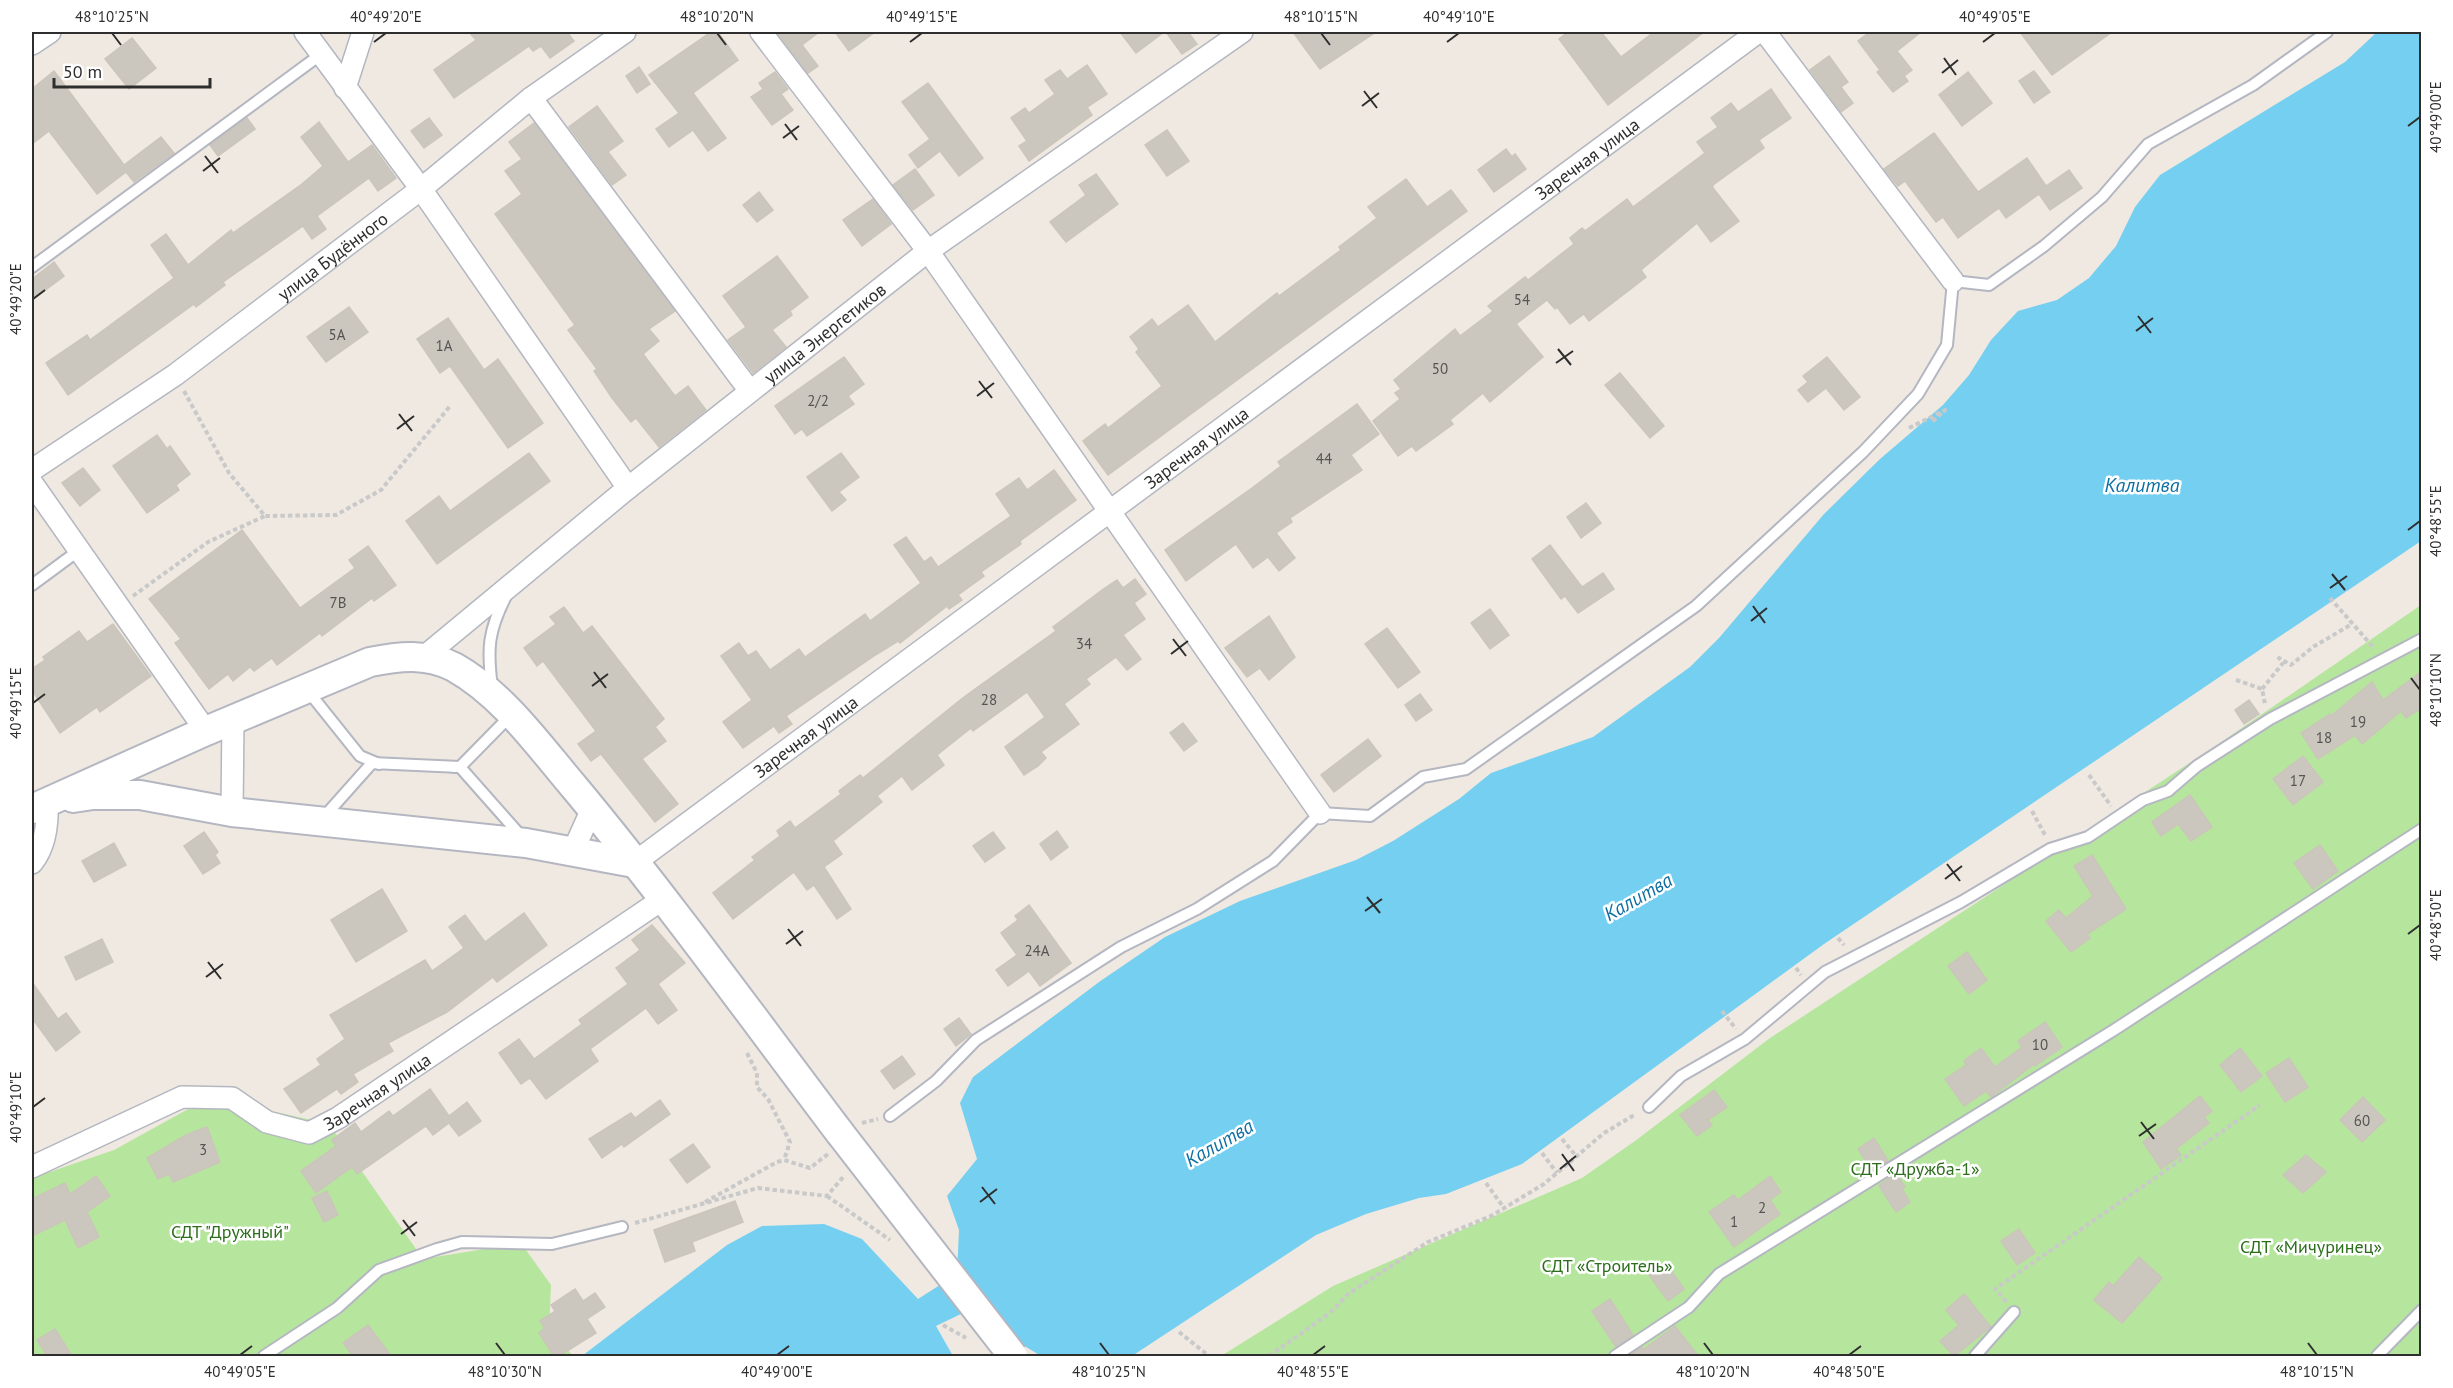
<svg xmlns="http://www.w3.org/2000/svg" width="2453" height="1388" font-family="'PT Sans',sans-serif">
	<style>
		.green { fill: #b6e59e }
		.water { fill: #75cff0 }
		.building { fill: #cbc7bf; stroke: #cbc5ba; stroke-width: 1.5 }
		.lines { fill: none; stroke-linecap: round; stroke-linejoin: round }
		.service-casing { stroke: #b4b7c1; stroke-width: 14 }
		.minor-casing { stroke: #b4b7c1; stroke-width: 24 }
		.secondary-casing { stroke: #b4b7c1; stroke-width: 32 }
		.path { stroke: #c9c9c9; stroke-width: 4; stroke-dasharray: 4.5 3; stroke-linecap: butt }
		.service { stroke: #fff; stroke-width: 10 }
		.minor { stroke: #fff; stroke-width: 21 }
		.secondary { stroke: #fff; stroke-width: 28 }
		.secondary-bridge-casing { stroke: #b4b7c1; stroke-width: 32; stroke-linecap: butt }
		.secondary-bridge { stroke: #fff; stroke-width: 28 }
		.ticks { fill: none; stroke: #2e2e2e; stroke-width: 2 }
		.labels { text-anchor: middle; dominant-baseline: central; stroke-width: 5; stroke-linejoin: round; paint-order: stroke }
		.number-label { font-size: 15px; fill: #555452 }
		.street-label { font-size: 18px; fill: #2e2e2e; stroke: #fff }
		.park-label { font-size: 18px; fill: #2c6e1b; stroke: #fff }
		.water-label { font-size: 20px; font-style: italic; fill: #0d6fa3; stroke: #fff }
		.neatline { fill: none; stroke: #2e2e2e; stroke-width: 2 }
		.ticks-label { font-size: 15px; text-anchor: middle; fill: #2e2e2e }
	</style>
	<rect width="100%" height="100%" fill="#efe9e1"/>
	<g class="green">
		<polygon points="2421,605 2421,1356 1221,1356 1333,1286 1582,1178 1635,1141 1770,1038 2220,743"/>
		<polygon points="210,1097 329,1124 423,1259 521,1243 551,1285 549,1329 573,1356 32,1356 32,1178 114,1150"/>
	</g>
	<polygon class="water" points="2377,32 2421,32 2421,541 1824,944 1522,1164 1446,1194 1419,1198 1366,1214 1316,1235 1132,1356 1041,1356 967,1311 936,1326 953,1356 582,1356 727,1245 762,1226 824,1224 862,1239 918,1299 957,1274 959,1230 947,1196 977,1159 960,1103 973,1077 1099,982 1165,937 1240,901 1356,860 1393,841 1459,799 1491,773 1593,737 1690,667 1719,638 1824,514 1880,459 1943,405 1969,375 1991,340 2018,311 2057,300 2089,278 2116,246 2135,207 2160,175 2345,62"/>
	<g class="building">
		<polygon points="469,32 567,32 574,41 550,58 541,46 533,51 529,46 454,98 434,70 476,40"/>
		<polygon points="711,32 718,32 738,60 693,93 726,138 708,151 693,130 669,147 656,129 679,113 649,75"/>
		<polygon points="777,32 819,32 802,45 818,66 808,73"/>
		<polygon points="835,32 875,32 849,51"/>
		<polygon points="1120,32 1164,32 1136,53"/>
		<polygon points="1166,32 1188,32 1197,44 1182,54"/>
		<polygon points="1293,32 1376,32 1320,69"/>
		<polygon points="1568,32 1601,32 1621,57 1654,32 1704,32 1608,105 1559,39"/>
		<polygon points="1870,32 1921,32 1897,51 1912,70 1904,76 1908,81 1893,92 1877,72 1880,70 1858,41"/>
		<polygon points="2020,32 2112,32 2052,75"/>
		<polygon points="132,38 156,68 129,89 105,59"/>
		<polygon points="1829,56 1848,82 1841,87 1853,103 1841,112 1810,70"/>
		<polygon points="1087,65 1107,94 1087,107 1092,115 1029,161 1019,146 1027,141 1011,118 1025,108 1029,113 1055,94 1045,80 1060,70 1067,79"/>
		<polygon points="639,67 650,84 637,93 626,76"/>
		<polygon points="54,71 124,165 161,137 174,153 134,182 126,172 97,194 49,131 32,144 32,89"/>
		<polygon points="2034,71 2050,92 2034,103 2019,81"/>
		<polygon points="775,72 788,89 781,94 793,110 772,125 751,97 763,89 759,83"/>
		<polygon points="1968,72 1992,103 1962,126 1939,95"/>
		<polygon points="928,83 983,158 959,176 940,151 918,168 909,155 930,139 902,102"/>
		<polygon points="1771,89 1791,118 1759,140 1764,148 1713,185 1713,188 1739,221 1711,242 1697,223 1641,270 1646,277 1589,321 1584,314 1570,324 1557,307 1555,309 1547,300 1516,324 1543,357 1490,402 1483,393 1450,420 1453,424 1416,451 1412,446 1398,456 1373,421 1400,399 1395,393 1401,389 1394,380 1455,329 1460,336 1493,311 1488,306 1525,277 1528,280 1574,244 1570,238 1582,228 1585,231 1627,199 1633,207 1705,153 1697,142 1718,127 1711,118 1731,103 1738,112"/>
		<polygon points="597,106 623,141 608,152 626,175 612,185 569,127"/>
		<polygon points="247,118 255,129 218,156 210,145"/>
		<polygon points="429,118 442,135 424,148 411,131"/>
		<polygon points="319,122 348,162 372,145 396,178 378,191 369,178 317,216 326,229 312,239 303,226 223,282 225,285 196,307 194,304 68,395 46,363 87,335 90,340 174,278 151,245 166,234 188,265 231,230 233,233 302,184 323,166 301,137"/>
		<polygon points="534,123 675,311 649,329 659,341 643,354 675,396 688,386 706,410 659,447 636,418 631,422 612,398 594,371 597,369 568,330 575,325 495,214 522,194 505,171 522,159 509,142"/>
		<polygon points="1167,130 1189,161 1167,176 1145,145"/>
		<polygon points="1934,133 1978,192 2027,158 2046,186 2069,170 2082,188 2050,210 2039,194 2006,218 1999,208 1958,238 1943,217 1936,222 1905,181 1898,186 1884,169"/>
		<polygon points="1506,149 1512,157 1515,154 1526,169 1494,192 1478,170"/>
		<polygon points="915,169 934,195 913,210 893,185"/>
		<polygon points="1096,174 1118,204 1066,242 1050,222 1086,195 1079,185"/>
		<polygon points="1406,179 1427,207 1451,190 1467,211 1108,475 1083,441 1105,424 1108,428 1162,386 1136,352 1139,349 1130,337 1152,319 1158,327 1188,305 1215,342 1277,293 1279,296 1341,250 1339,247 1377,218 1368,207"/>
		<polygon points="759,192 773,210 757,222 743,205"/>
		<polygon points="873,199 891,224 862,246 843,220"/>
		<polygon points="777,256 808,297 790,311 792,315 772,330 786,347 753,373 728,340 746,327 723,296"/>
		<polygon points="54,262 64,276 32,300 32,279"/>
		<polygon points="349,307 368,332 326,362 307,337"/>
		<polygon points="448,318 484,370 498,359 543,423 508,448 450,366 440,373 417,339"/>
		<polygon points="844,357 864,384 848,396 854,404 807,436 802,429 795,434 775,406"/>
		<polygon points="1827,357 1860,397 1844,410 1826,388 1808,402 1798,390 1808,382 1803,376"/>
		<polygon points="1620,373 1664,426 1650,438 1605,385"/>
		<polygon points="1357,404 1379,434 1351,455 1362,470 1290,518 1292,522 1276,533 1295,558 1279,571 1268,557 1253,568 1236,544 1186,581 1165,550 1252,488 1281,466 1278,462"/>
		<polygon points="157,435 167,449 170,446 190,474 176,485 179,490 147,513 113,466"/>
		<polygon points="529,453 550,481 437,564 406,521 439,496 450,511"/>
		<polygon points="841,453 859,477 839,492 846,500 832,511 807,477"/>
		<polygon points="83,468 100,490 80,506 62,483"/>
		<polygon points="1054,470 1076,500 1020,541 1021,544 981,572 984,576 958,595 962,600 949,609 947,606 900,643 898,641 877,654 786,716 792,724 779,733 774,726 743,748 723,722 752,700 721,656 739,643 748,656 756,651 770,670 799,649 805,657 865,614 870,621 921,583 894,545 906,537 924,562 931,557 938,567 1011,516 996,494 1019,478 1027,490"/>
		<polygon points="1586,503 1601,523 1581,538 1567,517"/>
		<polygon points="242,530 300,608 355,568 349,560 368,546 396,585 374,601 372,598 322,636 320,633 277,665 272,658 254,671 250,667 233,681 228,674 209,689 175,643 181,639 149,599"/>
		<polygon points="1550,545 1582,587 1603,573 1614,589 1578,613 1565,596 1561,599 1532,559"/>
		<polygon points="1135,579 1146,594 1134,603 1145,619 1123,635 1141,659 1127,670 1116,657 1086,679 1090,684 1064,704 1079,724 1041,752 1046,758 1038,766 1024,775 1005,747 1045,717 1027,692 973,731 971,728 937,755 944,765 912,790 902,776 877,796 882,802 833,841 842,854 824,867 851,909 837,919 814,885 807,890 794,872 733,919 713,893 755,860 752,857 780,836 777,831 790,821 795,828 841,794 839,791 860,775 863,778 964,697 1056,631 1053,627 1102,590 1117,580 1123,588"/>
		<polygon points="564,607 583,633 592,626 664,719 655,727 666,741 642,759 678,804 655,822 601,754 591,761 578,744 596,731 543,661 537,666 524,648 556,624 550,617"/>
		<polygon points="1490,609 1509,635 1490,649 1471,623"/>
		<polygon points="1269,616 1295,657 1269,680 1260,668 1247,677 1225,648"/>
		<polygon points="113,624 151,676 100,712 97,707 60,733 32,690 32,669 45,660 43,657 79,631 87,642"/>
		<polygon points="1387,628 1420,672 1398,688 1365,644"/>
		<polygon points="2421,672 2421,708 2406,718 2401,711 2362,744 2355,735 2318,759 2301,733 2330,714 2331,716 2372,682 2383,700"/>
		<polygon points="1420,694 1432,710 1416,721 1405,705"/>
		<polygon points="2249,700 2259,714 2244,724 2235,710"/>
		<polygon points="1183,723 1197,741 1184,751 1170,733"/>
		<polygon points="1368,739 1381,756 1334,792 1321,775"/>
		<polygon points="2303,756 2323,782 2293,805 2273,779"/>
		<polygon points="2190,795 2212,827 2191,841 2178,824 2161,836 2152,822"/>
		<polygon points="1057,831 1068,847 1051,860 1040,844"/>
		<polygon points="204,832 218,852 215,855 220,863 203,874 184,846"/>
		<polygon points="993,832 1005,848 985,862 973,846"/>
		<polygon points="114,843 126,865 94,882 82,861"/>
		<polygon points="2320,845 2338,871 2313,889 2294,863"/>
		<polygon points="2092,855 2126,909 2087,934 2090,938 2071,952 2046,921 2059,910 2066,918 2093,896 2074,866"/>
		<polygon points="382,889 407,931 356,962 331,920"/>
		<polygon points="1029,905 1071,963 1040,986 1029,971 1008,986 996,970 1017,955 1001,933 1018,920 1015,916"/>
		<polygon points="524,913 547,945 497,982 493,977 447,1012 388,1043 393,1051 353,1074 358,1082 341,1094 337,1089 301,1113 284,1089 321,1065 317,1059 345,1039 330,1015 425,960 432,971 464,948 449,927 465,915 485,942"/>
		<polygon points="652,925 685,963 658,984 677,1010 658,1024 646,1008 590,1049 598,1061 546,1099 530,1078 521,1084 499,1053 519,1039 534,1059 582,1024 579,1020 628,984 616,968 640,950 632,940"/>
		<polygon points="102,939 113,962 76,980 65,957"/>
		<polygon points="1967,952 1987,980 1969,994 1948,966"/>
		<polygon points="32,982 58,1019 66,1013 80,1032 56,1051 32,1018"/>
		<polygon points="959,1018 971,1034 956,1046 944,1029"/>
		<polygon points="2045,1022 2062,1047 2035,1066 2034,1064 1991,1097 1986,1091 1964,1106 1945,1079 1966,1065 1964,1061 1981,1048 1995,1067 2022,1047 2018,1041"/>
		<polygon points="2240,1048 2262,1076 2241,1092 2220,1065"/>
		<polygon points="902,1056 915,1074 894,1089 881,1071"/>
		<polygon points="2289,1058 2308,1087 2285,1102 2266,1073"/>
		<polygon points="430,1089 449,1116 467,1102 481,1121 459,1136 449,1123 433,1135 426,1126 357,1174 352,1167 316,1193 301,1171 336,1146 332,1140 355,1123 361,1132 389,1111 393,1116"/>
		<polygon points="1714,1090 1727,1107 1708,1120 1712,1125 1697,1136 1680,1115"/>
		<polygon points="2200,1096 2212,1111 2204,1117 2209,1123 2176,1149 2181,1155 2161,1169 2143,1142"/>
		<polygon points="2363,1097 2385,1120 2362,1142 2340,1120"/>
		<polygon points="660,1100 670,1114 624,1147 622,1144 602,1158 589,1139 631,1113 635,1118"/>
		<polygon points="207,1127 220,1162 173,1182 169,1174 158,1179 147,1158 186,1135"/>
		<polygon points="1874,1138 1888,1161 1872,1171 1858,1149"/>
		<polygon points="693,1144 710,1167 687,1183 670,1160"/>
		<polygon points="2306,1155 2326,1172 2303,1193 2283,1175"/>
		<polygon points="1896,1173 1905,1187 1902,1189 1910,1202 1896,1212 1879,1186"/>
		<polygon points="96,1176 110,1196 87,1212 99,1237 78,1248 65,1220 32,1236 32,1199 65,1183 70,1194"/>
		<polygon points="1770,1176 1781,1192 1770,1200 1780,1214 1734,1247 1709,1212 1734,1195 1738,1200"/>
		<polygon points="327,1191 338,1215 324,1222 312,1198"/>
		<polygon points="735,1201 743,1222 692,1242 695,1251 665,1262 654,1230"/>
		<polygon points="2019,1229 2035,1253 2017,1265 2001,1241"/>
		<polygon points="2139,1257 2162,1278 2122,1323 2094,1300 2109,1282 2113,1286"/>
		<polygon points="1666,1263 1684,1289 1668,1301 1649,1275"/>
		<polygon points="575,1289 583,1301 595,1293 605,1307 587,1319 596,1333 559,1356 554,1356 539,1333 545,1328 540,1321 555,1311 551,1305"/>
		<polygon points="1964,1294 1991,1327 1954,1356 1940,1341 1959,1325 1946,1310"/>
		<polygon points="1610,1299 1633,1335 1616,1347 1592,1311"/>
		<polygon points="368,1325 391,1356 353,1356 343,1343"/>
		<polygon points="1675,1326 1698,1356 1628,1356 1642,1347 1643,1350"/>
		<polygon points="55,1329 72,1356 47,1356 37,1340"/>
	</g>
	<g class="lines">
		<defs>
			<g id="service">
				<polyline points="32,267 320,55"/>
				<polyline points="32,585 78,551"/>
				<path d="M492,688C487,649 488,631 506,596"/>
				<polyline points="308,691 360,756 379,764"/>
				<polyline points="454,767 460,767 512,714"/>
				<polyline points="323,818 372,763 460,767 521,836"/>
				<polyline points="1649,1107 1681,1076 1745,1039 1825,972 1961,902 2050,849 2088,837 2143,800 2168,791 2197,766 2270,719 2422,639"/>
				<polyline points="890,1116 936,1081 976,1040 1121,947 1197,909 1273,861 1320,813 1370,816 1423,777 1466,769 1696,606 1863,452 1918,394 1947,345 1953,281 1989,285 2044,246 2102,197 2148,144 2253,85 2327,32"/>
				<polyline points="264,1356 337,1308 379,1270 437,1249 462,1242 552,1244 622,1227"/>
				<polyline points="1615,1356 1689,1307 1719,1274 2114,1030 2422,829"/>
				<polyline points="1975,1356 2014,1312"/>
				<polyline points="2377,1356 2422,1310"/>
			</g>
			<g id="minor">
				<polyline points="305,32 421,189 628,488"/>
				<polyline points="761,32 928,251 1320,813"/>
				<polyline points="1765,32 1953,281"/>
				<polyline points="32,44 50,32"/>
				<polyline points="345,88 363,32"/>
				<polyline points="531,98 750,391"/>
				<path id="s1" d="M32,470L175,375L421,189L531,98L625,32"/>
				<polyline points="32,483 206,731"/>
				<path id="s2" d="M425,656L628,488L928,251L1242,32"/>
				<polyline points="232,812 233,719"/>
				<polyline points="573,851 592,809"/>
				<path d="M32,863C45,847 48,823 47,802"/>
				<path id="s3" d="M634,863L1758,32"/>
				<path id="s4" d="M32,1167L182,1097L232,1098L267,1122L309,1133L338,1118L663,899"/>
			</g>
			<g id="secondary">
				<polyline points="73,798 93,795 140,795 232,812 526,843 634,863"/>
				<path d="M32,809L206,731L370,662C400,656 426,653 454,667C504,695 539,746 575,788C668,900 753,1018 840,1133"/>
			</g>
		</defs>
		<use href="#service" class="service-casing"/>
		<use href="#minor" class="minor-casing"/>
		<use href="#secondary" class="secondary-casing"/>
		<g class="path">
			<polyline points="184,391 229,473 265,516 336,515 381,490 451,405"/>
			<polyline points="1909,428 1945,410 1931,423"/>
			<polyline points="133,596 208,542 265,516"/>
			<polyline points="2330,598 2373,647"/>
			<polyline points="2236,680 2262,689 2265,704"/>
			<polyline points="2262,689 2283,663 2279,658 2291,665 2313,647 2352,624"/>
			<polyline points="2089,775 2111,806"/>
			<polyline points="2032,811 2045,835"/>
			<polyline points="1838,938 1844,945"/>
			<polyline points="1796,968 1801,975"/>
			<polyline points="1722,1011 1736,1029"/>
			<polyline points="747,1053 757,1073 757,1087 768,1099 790,1142 784,1160"/>
			<polyline points="862,1123 878,1119"/>
			<polyline points="1562,1139 1576,1156"/>
			<polyline points="1542,1153 1557,1173"/>
			<polyline points="1486,1183 1504,1208"/>
			<polyline points="827,1196 890,1240"/>
			<polyline points="705,1202 777,1162 784,1160 810,1168 828,1154"/>
			<polyline points="635,1223 758,1188 827,1196 844,1176"/>
			<polyline points="2006,1302 1995,1289 2260,1105"/>
			<polyline points="943,1325 966,1338"/>
			<polyline points="1179,1332 1209,1356"/>
			<polyline points="1269,1356 1330,1313 1348,1294 1428,1242 1491,1216 1544,1184 1604,1133 1636,1114"/>
		</g>
		<use href="#service" class="service"/>
		<use href="#minor" class="minor"/>
		<use href="#secondary" class="secondary"/>
		<defs>
			<polyline id="secondary-bridge" points="840,1133 1013,1356"/>
		</defs>
		<use href="#secondary-bridge" class="secondary-bridge-casing"/>
		<use href="#secondary-bridge" class="secondary-bridge"/>
	</g>
	<path class="ticks" d="M112,33L121,45M717,33L726,45M1321,33L1330,45M374,42L386,33M910,42L922,33M1447,42L1459,33M1983,42L1995,33M1944,58L1956,75M1942,73L1958,60M1364,91L1377,108M1362,106L1379,93M785,124L797,140M2408,126L2420,117M783,138L799,126M205,156L218,173M203,171L220,158M33,299L45,290M2138,316L2151,333M2136,331L2153,318M1558,349L1571,365M1556,363L1573,351M979,381L992,398M977,396L994,383M399,414L412,431M397,429L414,416M2408,530L2420,521M2332,574L2345,590M2330,588L2347,576M1753,606L1765,623M1751,621L1767,608M1173,639L1186,656M1171,654L1188,641M594,672L606,688M2411,678L2420,690M592,686L608,674M33,703L45,694M1947,864L1960,881M1945,879L1962,866M1367,897L1380,913M1365,911L1382,899M788,929L801,946M2408,934L2420,925M786,944L803,931M208,962L221,979M206,977L223,964M33,1107L45,1098M2141,1122L2154,1139M2139,1136L2156,1124M1562,1154L1574,1171M1560,1169L1576,1156M982,1187L995,1204M980,1202L997,1189M403,1220L415,1236M401,1234L417,1222M496,1343L505,1355M1100,1343L1109,1355M1704,1343L1713,1355M2308,1343L2317,1355M240,1355L252,1346M777,1355L789,1346M1313,1355L1325,1346M1849,1355L1861,1346"/>
	<g class="labels">
		<g class="number-label">
			<text x="1522" y="299">54</text>
			<text x="337" y="334">5А</text>
			<text x="444" y="345">1А</text>
			<text x="1440" y="368">50</text>
			<text x="818" y="400">2/2</text>
			<text x="1324" y="458">44</text>
			<text x="338" y="602">7В</text>
			<text x="1084" y="643">34</text>
			<text x="989" y="699">28</text>
			<text x="2358" y="721">19</text>
			<text x="2324" y="737">18</text>
			<text x="2298" y="780">17</text>
			<text x="1037" y="950">24А</text>
			<text x="2040" y="1044">10</text>
			<text x="2362" y="1120">60</text>
			<text x="203" y="1149">3</text>
			<text x="1762" y="1207">2</text>
			<text x="1734" y="1221">1</text>
		</g>
		<g class="street-label">
			<text stroke="none"><textPath href="#s3" startOffset="1185">Заречная улица</textPath></text>
			<text stroke="none"><textPath href="#s1" startOffset="369">улица Будённого</textPath></text>
			<text stroke="none"><textPath href="#s2" startOffset="514">улица Энергетиков</textPath></text>
			<text stroke="none"><textPath href="#s3" startOffset="699">Заречная улица</textPath></text>
			<text stroke="none"><textPath href="#s3" startOffset="213">Заречная улица</textPath></text>
			<text stroke="none"><textPath href="#s4" startOffset="381">Заречная улица</textPath></text>
		</g>
		<g class="park-label">
			<text x="1915" y="1168">СДТ «Дружба-1»</text>
			<text x="230" y="1231">СДТ "Дружный"</text>
			<text x="2311" y="1246">СДТ «Мичуринец»</text>
			<text x="1607" y="1265">СДТ «Строитель»</text>
		</g>
		<g class="water-label">
			<text x="2142" y="485">Калитва</text>
			<text transform="translate(1638 897) rotate(-30)">Калитва</text>
			<text transform="translate(1219 1143) rotate(-30)">Калитва</text>
		</g>
	</g>
	<rect width="2453" height="1388" fill="none" stroke="#ffffff" stroke-width="66"/>
	<path d="M54 78v9h156v-9" fill="none" stroke="#2e2e2e" stroke-width="3"/>
	<text x="63" y="78" font-size="18" fill="#2e2e2e" stroke="#ffffff" stroke-width="4.5" paint-order="stroke">50 m</text>
	<rect x="33" y="33" width="2387" height="1322" class="neatline"/>
	<g class="ticks-label">
		<text x="112" y="22">48°10'25"N</text>
		<text x="386" y="22">40°49'20"E</text>
		<text x="717" y="22">48°10'20"N</text>
		<text x="922" y="22">40°49'15"E</text>
		<text x="1321" y="22">48°10'15"N</text>
		<text x="1459" y="22">40°49'10"E</text>
		<text x="1995" y="22">40°49'05"E</text>
		<text transform="translate(2436 117) rotate(-90)" y="5">40°49'00"E</text>
		<text transform="translate(16 299) rotate(-90)" y="5">40°49'20"E</text>
		<text transform="translate(2436 521) rotate(-90)" y="5">40°48'55"E</text>
		<text transform="translate(2436 690) rotate(-90)" y="5">48°10'10"N</text>
		<text transform="translate(16 703) rotate(-90)" y="5">40°49'15"E</text>
		<text transform="translate(2436 925) rotate(-90)" y="5">40°48'50"E</text>
		<text transform="translate(16 1107) rotate(-90)" y="5">40°49'10"E</text>
		<text x="240" y="1377">40°49'05"E</text>
		<text x="505" y="1377">48°10'30"N</text>
		<text x="777" y="1377">40°49'00"E</text>
		<text x="1109" y="1377">48°10'25"N</text>
		<text x="1313" y="1377">40°48'55"E</text>
		<text x="1713" y="1377">48°10'20"N</text>
		<text x="1849" y="1377">40°48'50"E</text>
		<text x="2317" y="1377">48°10'15"N</text>
	</g>
</svg>
